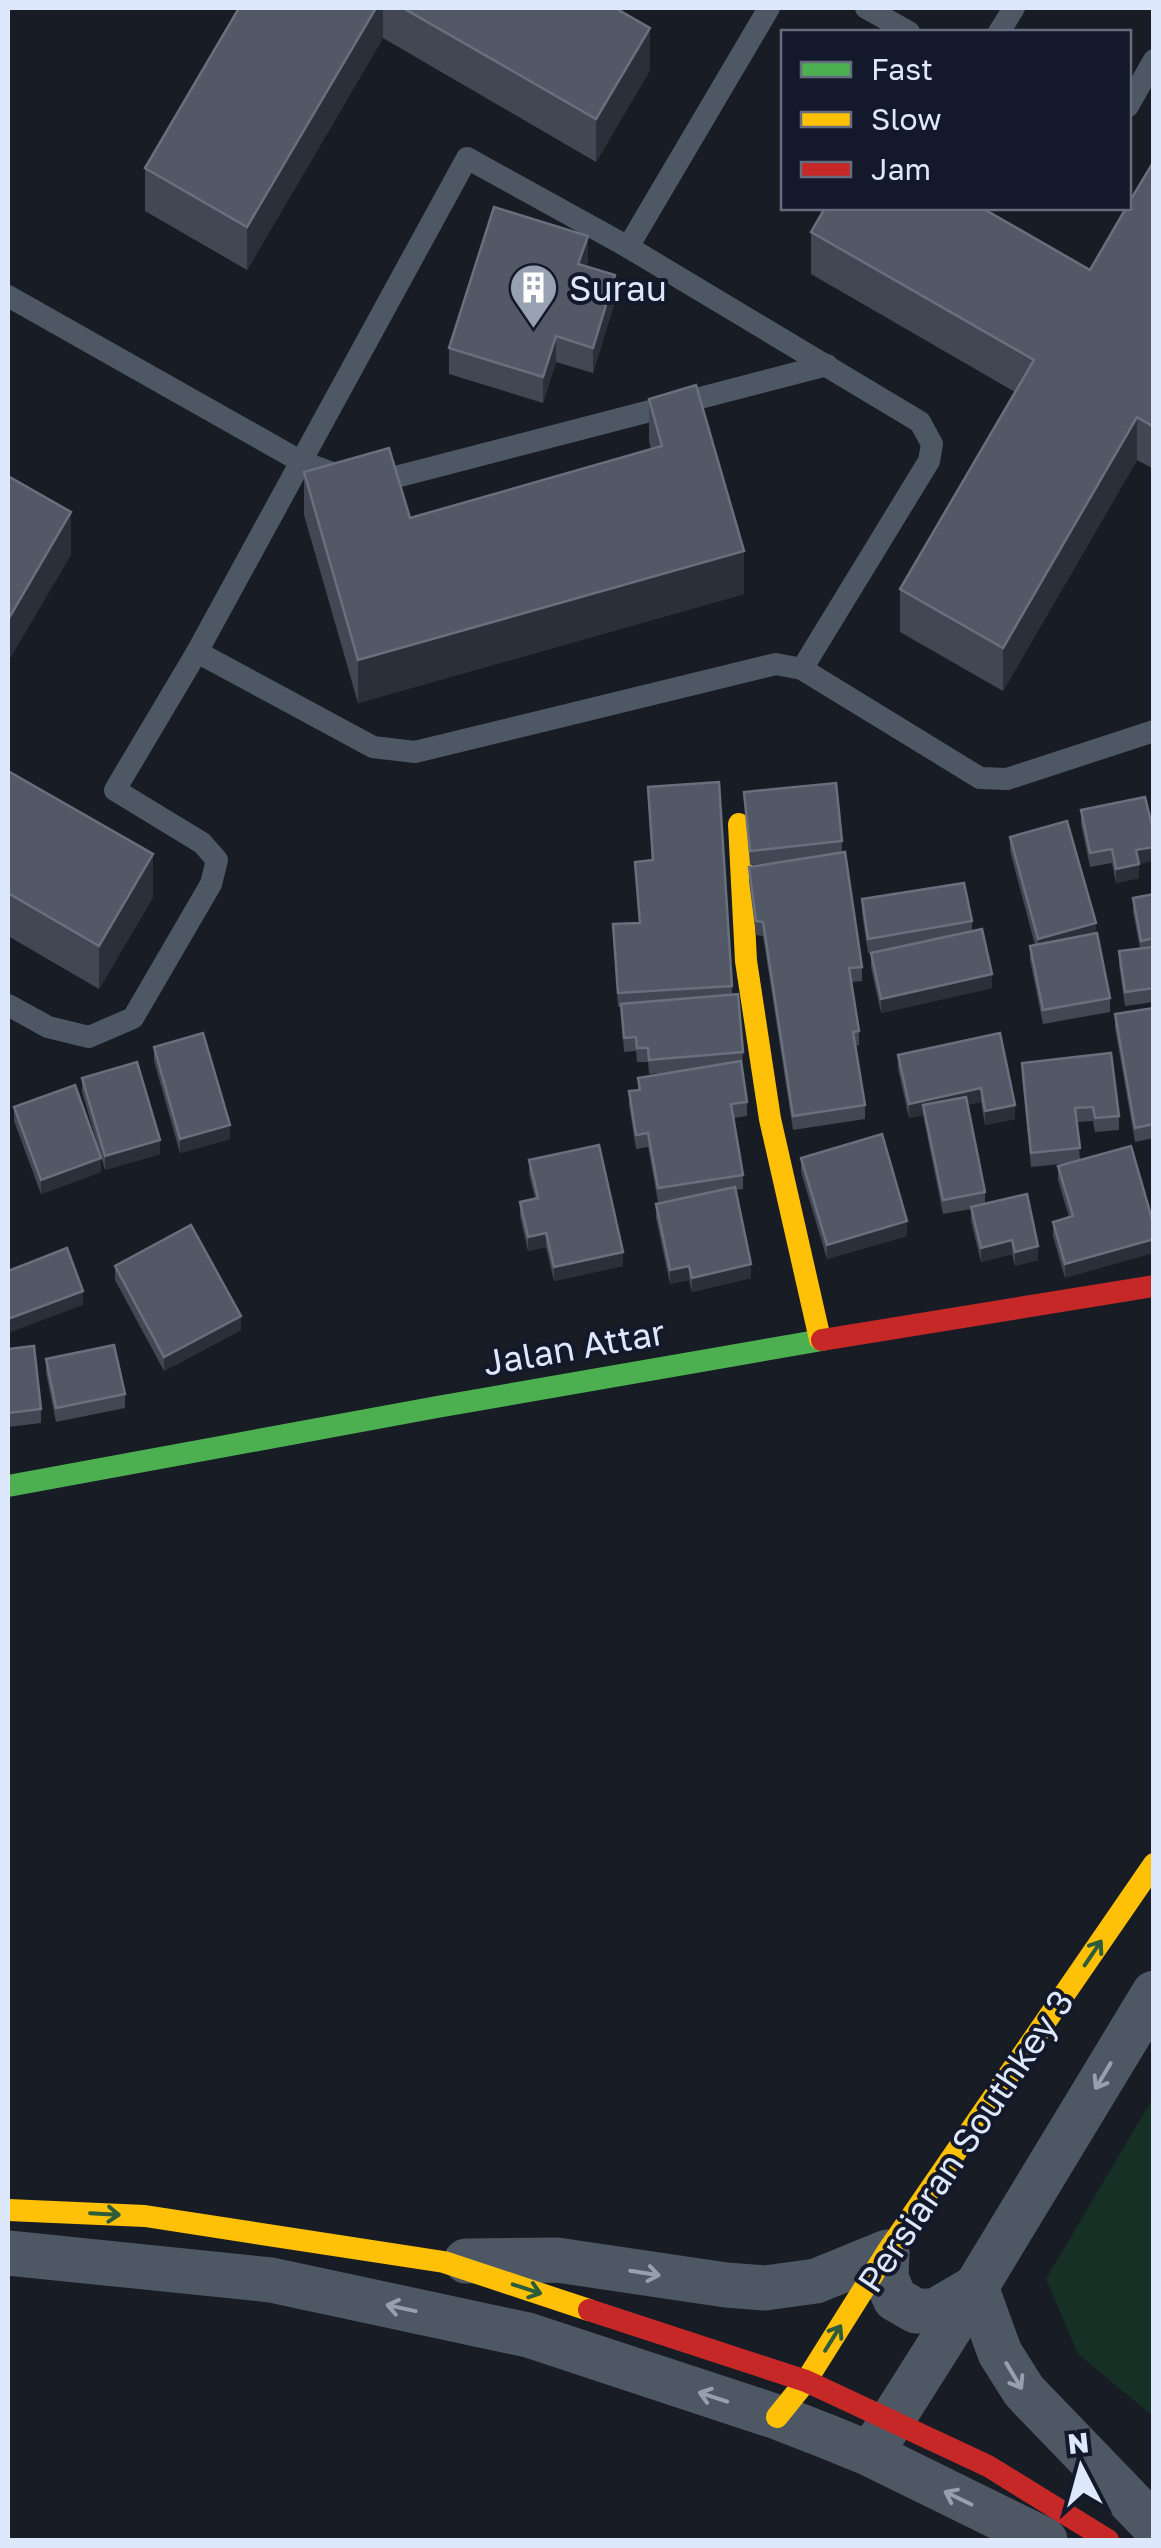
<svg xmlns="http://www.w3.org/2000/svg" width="1161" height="2548" font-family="'Golos Text',sans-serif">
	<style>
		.green { fill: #163025 }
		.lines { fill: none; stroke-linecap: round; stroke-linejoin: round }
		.lane { stroke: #4e5764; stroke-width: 22 }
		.street { stroke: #4e5764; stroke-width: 45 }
		.fast { stroke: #4caf50; stroke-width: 22 }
		.slow { stroke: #ffc107; stroke-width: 22 }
		.jam { stroke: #c62828; stroke-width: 22 }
		.wall { fill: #424753 }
		.shaded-wall { fill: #2a2f39 }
		.building { fill: #525865; stroke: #686f7d; stroke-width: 2.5 }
		.oneway { stroke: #2d5c3b }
		.oneway2 { stroke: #96a0b0 }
		.labels { text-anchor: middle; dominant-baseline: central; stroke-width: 8; stroke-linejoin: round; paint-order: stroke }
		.poi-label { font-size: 35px; fill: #dde8fd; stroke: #13192a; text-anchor: start }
		.street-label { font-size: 35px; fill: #dde8fd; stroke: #13192a }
	</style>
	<rect width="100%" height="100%" fill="#181c25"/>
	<polygon class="green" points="1153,2098 1153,2416 1078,2354 1046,2279"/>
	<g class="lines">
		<g class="lane">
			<polyline points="866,8 909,32"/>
			<polyline points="999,32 1014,8"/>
			<polyline points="1128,106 1154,60"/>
			<polyline points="628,247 769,8"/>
			<polyline points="8,296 300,461 365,485 827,365"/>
			<polyline points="197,652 373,747 415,752 776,664 802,669 980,778 1007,779 1154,731"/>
			<polyline points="8,1005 48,1027 89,1037 133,1018 211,884 217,860 202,843 115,790 197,652 467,158 628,247 920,422 932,444 929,461 802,669"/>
		</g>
		<g class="street">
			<polyline points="8,2253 271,2280 528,2335 777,2417 826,2436 870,2454 1045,2540"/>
			<polyline points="466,2261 557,2260 726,2285 765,2288 816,2281 887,2252 886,2278 895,2299 916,2311 935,2311 976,2287"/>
			<polyline points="976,2287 1000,2353 1024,2391 1154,2526"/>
			<polyline points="875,2447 976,2287 1154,1993"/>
		</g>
		<polyline class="fast" points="8,1486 437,1407 822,1340"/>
		<g class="slow">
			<polyline points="739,824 746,961 770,1119 820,1339"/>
			<polyline points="8,2210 145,2216 444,2262 589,2310"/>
			<polyline points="777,2417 806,2381 887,2252 1154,1864"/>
		</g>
		<g class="jam">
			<polyline points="822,1340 1154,1286"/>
			<polyline points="589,2310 806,2381 988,2466 1108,2540"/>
		</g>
	</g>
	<g class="wall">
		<polygon points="239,8 615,8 650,70 596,162 383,38 247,270 145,211 145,168"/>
		<polygon points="1154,161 1154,469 1137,460 1003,691 900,632 900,589 1015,392 811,274 811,232 1090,270"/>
		<polygon points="588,261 586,266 615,301 593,373 556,362 543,403 449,374 449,348"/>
		<polygon points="649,399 744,594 358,703 304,515 304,472 410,518 651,449 649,441"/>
		<polygon points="8,771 153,897 99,989 8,936"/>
		<polygon points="648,787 732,986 732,994 743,1052 742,1066 747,1102 747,1116 734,1118 743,1175 743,1189 735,1190 751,1278 692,1292 689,1280 670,1284 656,1218 656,1204 678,1199 658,1202 648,1147 636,1149 629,1105 629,1091 638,1090 638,1078 674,1072 649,1074 648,1062 637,1062 636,1051 624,1052 621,1007 618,1007 613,924 639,923 635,862 652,860"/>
		<polygon points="744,792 842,841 842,853 862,967 862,981 851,982 859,1031 859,1045 855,1046 865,1105 865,1119 793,1130 763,936 756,935 749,881 749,867 781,862 750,865"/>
		<polygon points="1081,810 1139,864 1139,878 1116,883 1112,863 1090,867 1081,824"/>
		<polygon points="1010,837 1096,934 1110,998 1110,1012 1043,1024 1030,960 1030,946 1035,945 1010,851"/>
		<polygon points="1154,894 1154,1002 1125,1006 1119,965 1119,951 1140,948 1133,912 1133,898"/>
		<polygon points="862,899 972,921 972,932 992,988 881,1013 871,967 871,953 890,949 868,953 862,913"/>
		<polygon points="1154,1008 1154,1138 1135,1142 1115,1028 1115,1014"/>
		<polygon points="1000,1033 1015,1119 985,1125 981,1102 967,1105 985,1192 985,1204 1038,1260 1015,1266 1012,1254 981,1262 971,1221 971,1209 943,1214 923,1115 909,1118 898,1069 898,1055"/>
		<polygon points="154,1047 230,1139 180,1153 154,1061"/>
		<polygon points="1022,1063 1119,1116 1119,1130 1095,1132 1093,1121 1077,1122 1080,1160 1065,1278 1053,1236 1053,1222 1069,1217 1058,1180 1058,1166 1070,1163 1031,1167 1022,1077"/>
		<polygon points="82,1078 160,1154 105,1170 82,1092"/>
		<polygon points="14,1107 101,1172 41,1194 14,1121"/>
		<polygon points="801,1158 907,1236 827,1259 801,1172"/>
		<polygon points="529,1160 623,1266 554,1281 546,1247 528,1251 520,1216 520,1202 535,1198 529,1174"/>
		<polygon points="115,1266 241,1330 164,1371 115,1280"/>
		<polygon points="8,1349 41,1409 41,1423 8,1427"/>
		<polygon points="46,1359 125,1394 125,1408 56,1422 46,1373"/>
	</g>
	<g class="shaded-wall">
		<polygon points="376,8 383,8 383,38 247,270 247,227"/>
		<polygon points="650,28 650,70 596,162 596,119"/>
		<polygon points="588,236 588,261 578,289 578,264"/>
		<polygon points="615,275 615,301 593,373 593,348"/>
		<polygon points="556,336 556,362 543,403 543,377"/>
		<polygon points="1137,417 1137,460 1003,691 1003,648"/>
		<polygon points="71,512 71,555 8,662 8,620"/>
		<polygon points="744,551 744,594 358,703 358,660"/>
		<polygon points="1154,847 1154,861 1139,864 1139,878 1116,883 1116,869 1136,850"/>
		<polygon points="153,854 153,897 99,989 99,946"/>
		<polygon points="1096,923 1096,937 1038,953 1038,939"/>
		<polygon points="992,974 992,988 881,1013 881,999"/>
		<polygon points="981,1088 981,1102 925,1114 923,1105 923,1115 909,1118 909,1104"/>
		<polygon points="1015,1105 1015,1119 985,1125 985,1111"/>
		<polygon points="230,1125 230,1139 180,1153 180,1139"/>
		<polygon points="160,1140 160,1154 105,1170 105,1156"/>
		<polygon points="101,1158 101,1172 41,1194 41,1180"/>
		<polygon points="907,1221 907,1236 827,1259 827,1245"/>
		<polygon points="546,1233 546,1247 528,1251 528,1237"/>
		<polygon points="1154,1239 1154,1253 1065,1278 1065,1264"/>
		<polygon points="1012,1240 1012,1254 981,1262 981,1248"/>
		<polygon points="1038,1246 1038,1260 1015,1266 1015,1252"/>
		<polygon points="623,1252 623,1266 554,1281 554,1267"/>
		<polygon points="751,1264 751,1278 692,1292 692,1278"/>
		<polygon points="689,1266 689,1280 670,1284 670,1270"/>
		<polygon points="83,1291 83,1305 8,1333 8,1319"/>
		<polygon points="241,1316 241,1330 164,1371 164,1357"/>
	</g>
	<g class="building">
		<polygon points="239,8 376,8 247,227 145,168"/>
		<polygon points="403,8 615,8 650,28 596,119"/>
		<polygon points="1154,161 1154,427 1137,417 1003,648 900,589 1034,360 811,232 825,208 982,208 1090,270 1126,208 1128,208 1128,204"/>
		<polygon points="494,207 588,236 578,264 615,275 593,348 556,336 543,377 449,348"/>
		<polygon points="696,385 744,551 358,660 304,472 389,448 410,518 662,446 649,399"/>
		<polygon points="8,476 71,512 8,620"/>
		<polygon points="8,771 153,854 99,946 8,893"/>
		<polygon points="719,782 732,986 618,993 613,924 640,923 635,862 653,860 648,787"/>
		<polygon points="836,783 842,841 750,851 744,792"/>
		<polygon points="1145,797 1154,834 1154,847 1136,850 1139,864 1116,869 1112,849 1090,853 1081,810"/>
		<polygon points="1067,821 1096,923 1038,939 1010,837"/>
		<polygon points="845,852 862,967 849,968 859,1031 853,1032 865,1105 793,1116 763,922 756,921 749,867"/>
		<polygon points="964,883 972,921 868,939 862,899"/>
		<polygon points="1154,894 1154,938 1141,941 1133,898"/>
		<polygon points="982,929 992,974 881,999 871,953"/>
		<polygon points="1097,933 1110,998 1043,1010 1030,946"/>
		<polygon points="1154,947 1154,988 1125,992 1119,951"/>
		<polygon points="738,994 743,1052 649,1060 648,1048 637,1048 636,1037 624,1038 621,1004"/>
		<polygon points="1154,1008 1154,1124 1135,1128 1115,1014"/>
		<polygon points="203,1033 230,1125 180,1139 154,1047"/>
		<polygon points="1000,1033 1015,1105 985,1111 981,1088 909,1104 898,1055"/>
		<polygon points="1111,1053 1119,1116 1095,1118 1093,1107 1075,1108 1080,1148 1031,1153 1022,1063"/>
		<polygon points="741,1061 747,1102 731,1104 743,1175 658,1188 648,1133 636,1135 629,1091 640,1090 638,1078"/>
		<polygon points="137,1062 160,1140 105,1156 82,1078"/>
		<polygon points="75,1085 101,1158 41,1180 14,1107"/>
		<polygon points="966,1097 985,1192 943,1200 923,1105"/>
		<polygon points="882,1134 907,1221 827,1245 801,1158"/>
		<polygon points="599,1145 623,1252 554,1267 546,1233 528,1237 520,1202 538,1198 529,1160"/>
		<polygon points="1131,1146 1154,1226 1154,1239 1065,1264 1053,1222 1073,1216 1058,1166"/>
		<polygon points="735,1187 751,1264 692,1278 689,1266 670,1270 656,1204"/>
		<polygon points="1027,1194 1038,1246 1015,1252 1012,1240 981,1248 971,1207"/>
		<polygon points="191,1225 241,1316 164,1357 115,1266"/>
		<polygon points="67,1248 83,1291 8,1319 8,1271"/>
		<polygon points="114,1345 125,1394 56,1408 46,1359"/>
		<polygon points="34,1346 41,1409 8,1413 8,1349"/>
	</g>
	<defs><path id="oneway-shaft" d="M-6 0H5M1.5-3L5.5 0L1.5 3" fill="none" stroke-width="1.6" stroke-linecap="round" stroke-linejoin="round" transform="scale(2.5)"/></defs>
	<g class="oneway">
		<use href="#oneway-shaft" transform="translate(1093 1953) rotate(-56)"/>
		<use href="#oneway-shaft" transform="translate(105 2214) rotate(3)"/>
		<use href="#oneway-shaft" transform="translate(527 2289) rotate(18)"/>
		<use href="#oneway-shaft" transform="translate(833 2338) rotate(-58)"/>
	</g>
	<g class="oneway2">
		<use href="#oneway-shaft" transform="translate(1103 2076) rotate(121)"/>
		<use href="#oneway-shaft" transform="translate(645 2273) rotate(9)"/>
		<use href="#oneway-shaft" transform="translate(401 2308) rotate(-168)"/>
		<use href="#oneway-shaft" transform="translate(1014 2376) rotate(59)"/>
		<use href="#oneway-shaft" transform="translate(713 2397) rotate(-162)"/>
		<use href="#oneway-shaft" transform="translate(958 2498) rotate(-154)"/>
	</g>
	<defs>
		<symbol id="building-pin" viewBox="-11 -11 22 30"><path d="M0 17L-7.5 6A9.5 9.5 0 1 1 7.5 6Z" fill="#98a1b1" stroke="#13192a"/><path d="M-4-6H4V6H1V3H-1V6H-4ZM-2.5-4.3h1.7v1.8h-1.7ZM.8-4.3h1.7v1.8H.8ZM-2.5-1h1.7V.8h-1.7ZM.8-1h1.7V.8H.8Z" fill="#fff"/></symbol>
	</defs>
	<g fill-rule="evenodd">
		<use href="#building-pin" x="506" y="260" width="55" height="75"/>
	</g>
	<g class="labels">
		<g class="poi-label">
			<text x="569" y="288">Surau</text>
		</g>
		<g class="street-label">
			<text transform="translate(574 1347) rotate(-10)">Jalan Attar</text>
			<text transform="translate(965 2141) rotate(-56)">Persiaran Southkey 3</text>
		</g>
	</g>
	<rect width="1161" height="2548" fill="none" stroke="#dde8fd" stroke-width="20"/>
	<rect x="781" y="30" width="350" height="180" fill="#13192a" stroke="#646c7e" stroke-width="2.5"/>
	<rect x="801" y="62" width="50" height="15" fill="#4caf50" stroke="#646c7e" stroke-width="2.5"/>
	<text x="871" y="80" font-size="30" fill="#dde8fd">Fast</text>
	<rect x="801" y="112" width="50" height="15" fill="#ffc107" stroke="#646c7e" stroke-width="2.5"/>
	<text x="871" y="130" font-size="30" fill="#dde8fd">Slow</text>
	<rect x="801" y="162" width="50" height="15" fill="#c62828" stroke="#646c7e" stroke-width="2.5"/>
	<text x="871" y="180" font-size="30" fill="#dde8fd">Jam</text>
	<g transform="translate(1081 2468) rotate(354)" stroke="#13192a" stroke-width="8" paint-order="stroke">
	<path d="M0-8L18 38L0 25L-18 38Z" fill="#dde8fd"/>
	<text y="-15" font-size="28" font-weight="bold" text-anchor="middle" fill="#dde8fd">N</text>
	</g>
</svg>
